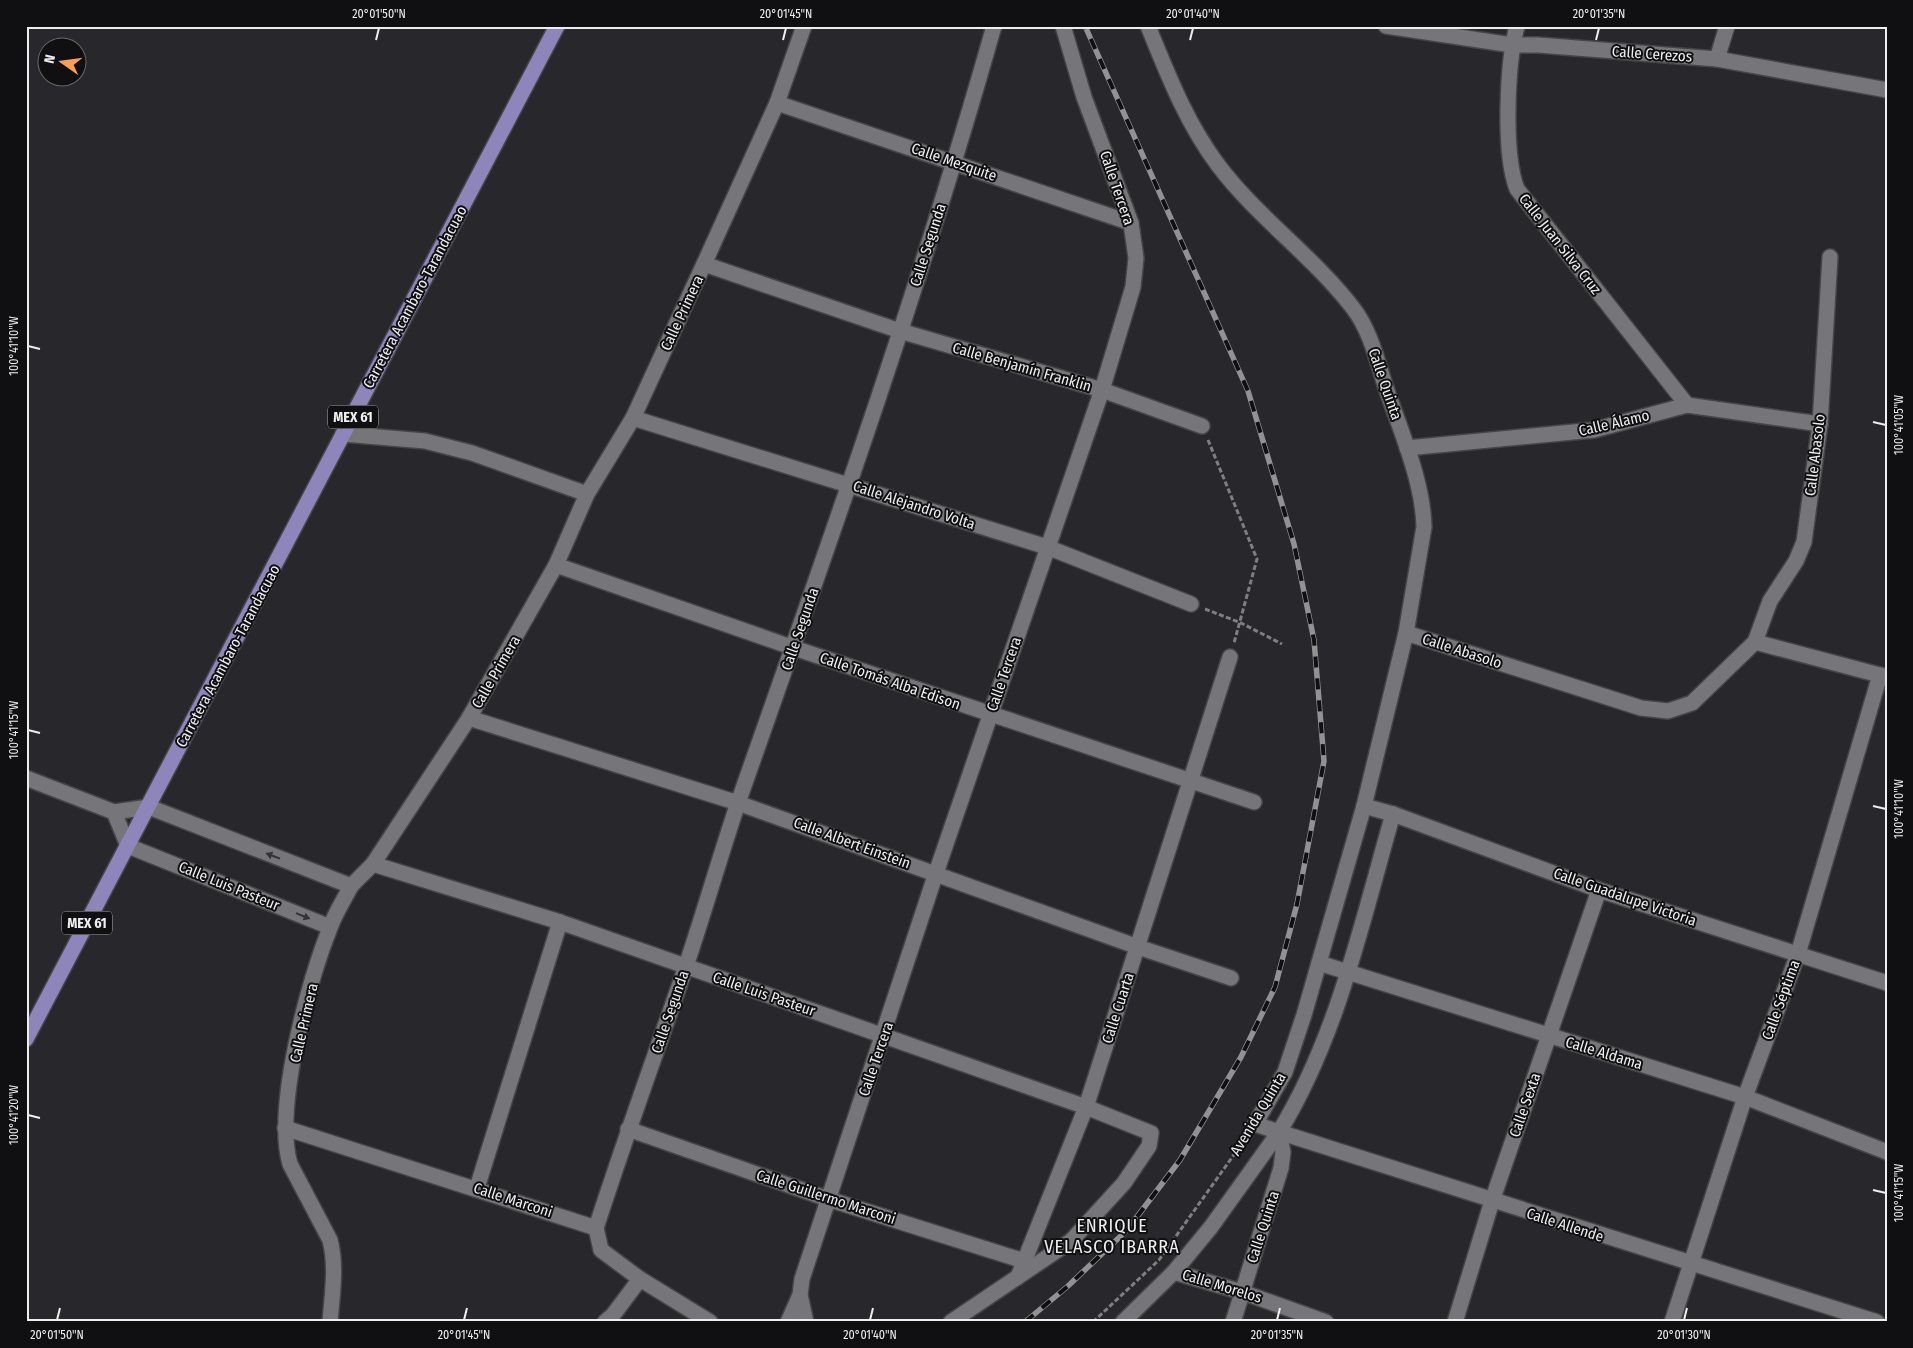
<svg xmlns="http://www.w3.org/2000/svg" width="1913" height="1348" font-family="'Fira Sans Condensed',sans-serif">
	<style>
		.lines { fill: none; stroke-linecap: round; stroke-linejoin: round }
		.minor-casing { stroke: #454548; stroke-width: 18 }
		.tertiary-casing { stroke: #454548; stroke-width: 18 }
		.primary-casing { stroke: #454548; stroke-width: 18 }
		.path { stroke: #7f7f82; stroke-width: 3; stroke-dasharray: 5 2.5; stroke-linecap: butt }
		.minor { stroke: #76767a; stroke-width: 15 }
		.tertiary { stroke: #76767a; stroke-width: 15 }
		.primary { stroke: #8e85bb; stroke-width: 15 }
		.rail-casing { stroke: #929295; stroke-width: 5.5 }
		.rail { stroke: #101012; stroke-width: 4; stroke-dasharray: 11; stroke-linecap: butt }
		.oneway { fill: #343436 }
		.ticks { fill: none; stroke: #eeeef0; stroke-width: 2 }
		.labels { text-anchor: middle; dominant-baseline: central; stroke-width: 4; stroke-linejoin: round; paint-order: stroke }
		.shield { fill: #101012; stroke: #ababad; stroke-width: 1 }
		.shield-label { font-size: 14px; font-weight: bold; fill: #eeeef0 }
		.street-label { font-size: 15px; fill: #eeeef0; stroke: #101012 }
		.quarter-label { font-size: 18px; letter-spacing: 1px; fill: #eeeef0; stroke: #101012 }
		.neatline { fill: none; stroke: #eeeef0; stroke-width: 2 }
		.ticks-label { font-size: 12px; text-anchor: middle; fill: #eeeef0 }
	</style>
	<rect width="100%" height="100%" fill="#28272b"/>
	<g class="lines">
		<defs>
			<g id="minor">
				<path d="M1148,26C1168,75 1186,122 1218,165C1257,217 1313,256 1353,308C1370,330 1377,360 1385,385C1400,429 1423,481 1424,527L1406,633L1364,806L1304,1015L1285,1072L1255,1124L1279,1132"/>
				<polyline points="1386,26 1512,45 1538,45 1717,59 1887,90"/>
				<path d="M1517,26C1507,64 1503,153 1517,189L1687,405"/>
				<polyline points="1717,59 1727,26"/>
				<polyline points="777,103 1131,223"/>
				<polyline points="704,264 900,331 1102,390 1202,426"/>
				<polyline points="633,418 1047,547 1191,604"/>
				<polyline points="343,434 425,441 472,453 587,494"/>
				<polyline points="1407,448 1594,430 1687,405 1820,424"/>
				<polyline points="556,565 794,648 1254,802"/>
				<polyline points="1406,633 1641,708 1668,711 1692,703 1755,642 1770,601 1796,561 1804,542 1820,424 1830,257"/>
				<polyline points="1755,642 1887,677"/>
				<polyline points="469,718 738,803 1138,947 1231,978"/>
				<polyline points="26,778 114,812 149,807"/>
				<polyline points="1364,806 1393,814 1599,890 1887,983"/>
				<polyline points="114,812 128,846"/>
				<polyline points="373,864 560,922 1086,1107 1151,1133 1149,1146 1124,1183 1071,1241 951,1322"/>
				<polyline points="351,886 373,864 469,718 556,565 587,494 633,418 704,264 777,103 804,26"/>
				<polyline points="1319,963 1745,1097 1887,1152"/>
				<polyline points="285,1128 596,1228"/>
				<polyline points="628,1129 828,1199 1024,1261"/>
				<path d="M1279,1132C1338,1036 1362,921 1393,814"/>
				<polyline points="477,1188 560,922"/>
				<path d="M596,1228C624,1141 655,1056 685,969C704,913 720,856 739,800C829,544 920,288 994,26"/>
				<polyline points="596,1228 601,1250 640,1279 710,1322"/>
				<polyline points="1174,1272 1242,1292 1326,1322"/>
				<polyline points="1018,1277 1086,1107 1230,657"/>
				<polyline points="605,1322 613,1315 640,1279"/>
				<polyline points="788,1322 800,1295"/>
				<polyline points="806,1322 800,1295 802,1279 936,873 1102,390 1133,287 1136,258 1131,223 1084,97 1063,26"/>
				<polyline points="1233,1322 1281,1168 1283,1152 1279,1132"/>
				<polyline points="1455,1322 1492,1201 1599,890"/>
				<polyline points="1672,1322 1745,1097 1798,954 1880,675"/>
			</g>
			<g id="tertiary">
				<path d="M149,807L351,886C344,900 335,913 330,928C308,982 274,1109 290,1164L330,1240C337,1267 332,1295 330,1322"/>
				<polyline points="128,846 330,927"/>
				<polyline points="1123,1322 1174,1272 1211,1227 1279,1132 1877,1322"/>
			</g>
			<polyline id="primary" points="26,1039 557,26"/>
		</defs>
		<use href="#minor" class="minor-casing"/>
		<use href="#tertiary" class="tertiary-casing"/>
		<use href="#primary" class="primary-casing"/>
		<g class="path">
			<polyline points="1208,440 1257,559 1234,643"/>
			<polyline points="1205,609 1241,623 1282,644"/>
			<polyline points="1093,1322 1159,1260 1248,1135"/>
		</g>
		<use href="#minor" class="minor"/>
		<use href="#tertiary" class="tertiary"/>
		<use href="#primary" class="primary"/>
		<defs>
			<polyline id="rail" points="1025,1322 1068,1286 1127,1230 1180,1160 1241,1057 1275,987 1297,904 1324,761 1314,640 1294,544 1248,391 1085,26"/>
		</defs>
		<use href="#rail" class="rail-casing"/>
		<use href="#rail" class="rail"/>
	</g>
	<defs><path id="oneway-solid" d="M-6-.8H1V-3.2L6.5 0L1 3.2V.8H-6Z" transform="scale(1.25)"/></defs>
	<g class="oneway">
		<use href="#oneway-solid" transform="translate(273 856) rotate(-159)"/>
		<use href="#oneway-solid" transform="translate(303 916) rotate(22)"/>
	</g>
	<path class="ticks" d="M376,40L379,28M783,40L786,28M1190,40L1193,28M1596,40L1599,28M28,346L40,349M1873,422L1886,425M28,730L40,733M1873,806L1886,809M28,1115L40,1118M1873,1190L1886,1193M57,1320L60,1308M464,1320L467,1308M870,1320L873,1308M1277,1320L1280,1308M1684,1320L1687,1308"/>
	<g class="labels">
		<g class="shield">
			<rect x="328" y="405.5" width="50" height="23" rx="4"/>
			<rect x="62" y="911.5" width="50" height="23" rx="4"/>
		</g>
		<g class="shield-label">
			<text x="353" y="417">MEX 61</text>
			<text x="87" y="923">MEX 61</text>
		</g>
		<g class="street-label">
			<text transform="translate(1652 54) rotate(4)">Calle Cerezos</text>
			<text transform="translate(954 162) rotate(19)">Calle Mezquite</text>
			<text transform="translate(1117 188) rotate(71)">Calle Tercera</text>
			<text transform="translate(1560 244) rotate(52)">Calle Juan Silva Cruz</text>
			<text transform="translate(928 245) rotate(-72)">Calle Segunda</text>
			<text transform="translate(415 297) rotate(-62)">Carretera Acambaro-Tarandacuao</text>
			<text transform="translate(682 313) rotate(-65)">Calle Primera</text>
			<text transform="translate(1022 367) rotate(16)">Calle Benjamín Franklin</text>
			<text transform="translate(1385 384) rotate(71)">Calle Quinta</text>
			<text transform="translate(1614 423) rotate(-13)">Calle Álamo</text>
			<text transform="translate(1815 455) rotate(-83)">Calle Abasolo</text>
			<text transform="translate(914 505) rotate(18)">Calle Alejandro Volta</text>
			<text transform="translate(800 629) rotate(-71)">Calle Segunda</text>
			<text transform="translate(1462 651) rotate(18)">Calle Abasolo</text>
			<text transform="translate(228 656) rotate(-62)">Carretera Acambaro-Tarandacuao</text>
			<text transform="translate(496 672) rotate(-60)">Calle Primera</text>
			<text transform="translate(1004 674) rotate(-71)">Calle Tercera</text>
			<text transform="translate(890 681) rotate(19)">Calle Tomás Alba Edison</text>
			<text transform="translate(852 843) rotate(20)">Calle Albert Einstein</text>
			<text transform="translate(229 886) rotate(22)">Calle Luis Pasteur</text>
			<text transform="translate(1625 897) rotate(19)">Calle Guadalupe Victoria</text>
			<text transform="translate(764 994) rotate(19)">Calle Luis Pasteur</text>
			<text transform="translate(1781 1000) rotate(-70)">Calle Séptima</text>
			<text transform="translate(1118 1008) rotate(-72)">Calle Cuarta</text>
			<text transform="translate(670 1012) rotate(-71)">Calle Segunda</text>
			<text transform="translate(304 1023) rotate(-77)">Calle Primera</text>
			<text transform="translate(1604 1053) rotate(17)">Calle Aldama</text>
			<text transform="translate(876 1059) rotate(-71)">Calle Tercera</text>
			<text transform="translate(1525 1105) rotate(-71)">Calle Sexta</text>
			<text transform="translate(1258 1114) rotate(-59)">Avenida Quinta</text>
			<text transform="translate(826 1197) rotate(18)">Calle Guillermo Marconi</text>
			<text transform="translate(513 1200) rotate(18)">Calle Marconi</text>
			<text transform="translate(1565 1225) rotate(18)">Calle Allende</text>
			<text transform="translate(1263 1227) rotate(-72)">Calle Quinta</text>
			<text transform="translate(1222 1286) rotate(17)">Calle Morelos</text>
		</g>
		<g class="quarter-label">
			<text x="1112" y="1226">ENRIQUE<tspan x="1112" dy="21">VELASCO IBARRA</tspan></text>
		</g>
	</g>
	<rect width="1913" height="1348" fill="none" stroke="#101012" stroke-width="55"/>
	<g transform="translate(62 62) rotate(284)"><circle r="24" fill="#101012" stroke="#69696b"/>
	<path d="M0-4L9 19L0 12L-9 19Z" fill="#fb9e51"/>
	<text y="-8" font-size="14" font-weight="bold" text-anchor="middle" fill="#eeeef0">N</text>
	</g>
	<rect x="28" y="28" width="1858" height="1292" class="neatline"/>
	<g class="ticks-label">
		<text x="379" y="18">20°01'50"N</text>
		<text x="786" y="18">20°01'45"N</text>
		<text x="1193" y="18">20°01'40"N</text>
		<text x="1599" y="18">20°01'35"N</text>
		<text transform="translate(14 346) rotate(-90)" y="4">100°41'10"W</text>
		<text transform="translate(1899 425) rotate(-90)" y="4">100°41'05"W</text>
		<text transform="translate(14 730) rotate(-90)" y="4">100°41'15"W</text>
		<text transform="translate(1899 809) rotate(-90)" y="4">100°41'10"W</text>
		<text transform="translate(14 1115) rotate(-90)" y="4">100°41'20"W</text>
		<text transform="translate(1899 1193) rotate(-90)" y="4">100°41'15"W</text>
		<text x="57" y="1339">20°01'50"N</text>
		<text x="464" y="1339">20°01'45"N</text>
		<text x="870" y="1339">20°01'40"N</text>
		<text x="1277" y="1339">20°01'35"N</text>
		<text x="1684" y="1339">20°01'30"N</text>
	</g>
</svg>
